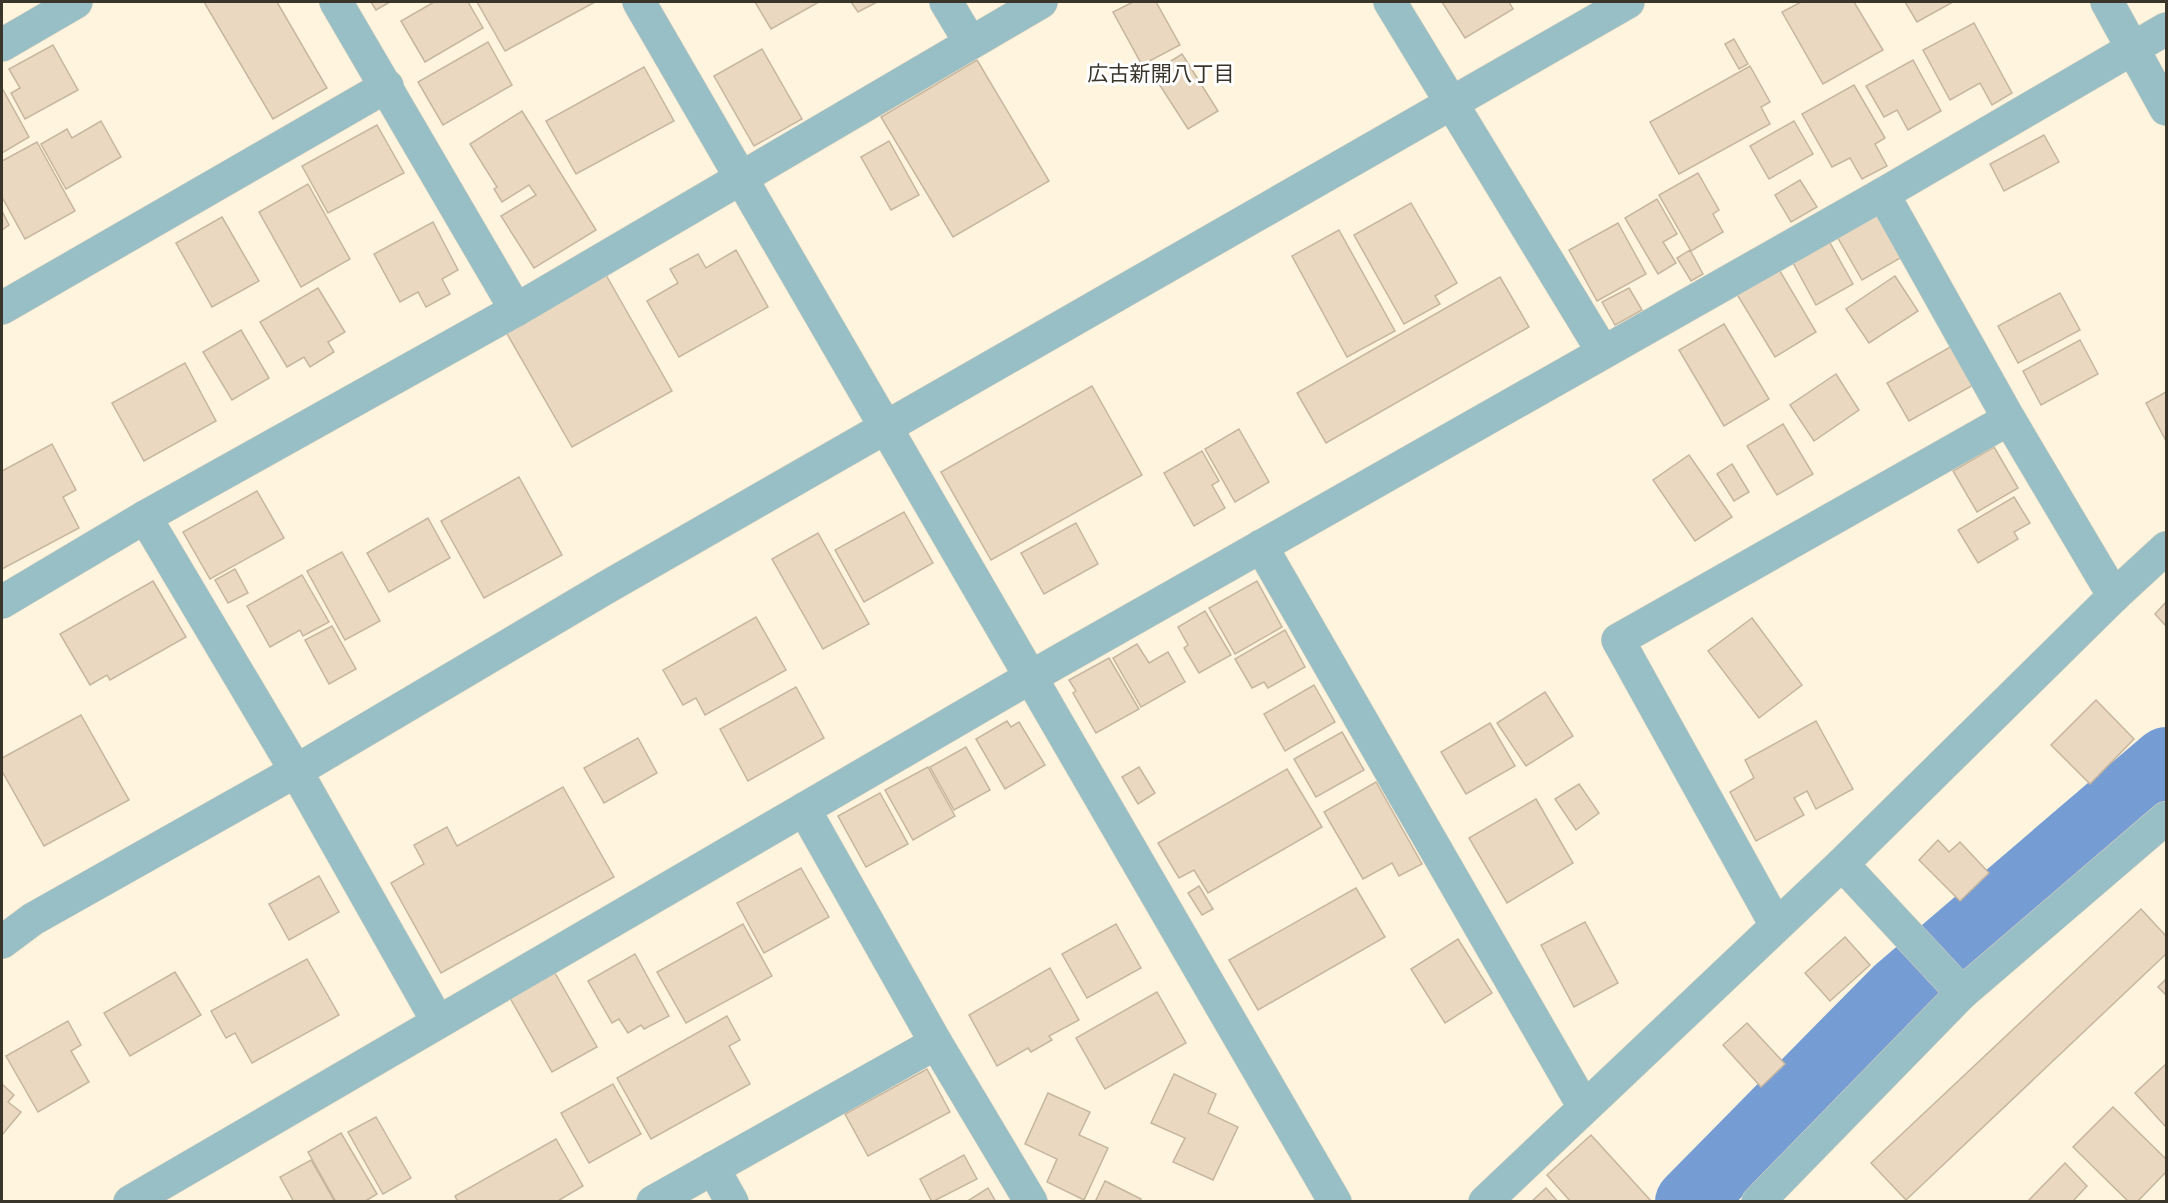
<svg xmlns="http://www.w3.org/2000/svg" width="2168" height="1203" font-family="'Fira Sans Condensed','Noto Sans JP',sans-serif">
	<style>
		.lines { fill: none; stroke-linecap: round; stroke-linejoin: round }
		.river { stroke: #759dd4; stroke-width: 68 }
		.building { fill: #ead9c0; stroke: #c7b69e; stroke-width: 1.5 }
		.minor-casing { stroke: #dcd2be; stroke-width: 34 }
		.tertiary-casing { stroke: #dcd2be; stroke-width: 34 }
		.minor { stroke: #99bfc6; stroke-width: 33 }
		.tertiary { stroke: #99bfc6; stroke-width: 33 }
		.labels { text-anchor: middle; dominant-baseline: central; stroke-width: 6; stroke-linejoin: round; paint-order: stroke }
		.neighbourhood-label { font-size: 21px; fill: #3a352b; stroke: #fff }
	</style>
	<rect width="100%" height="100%" fill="#fff4de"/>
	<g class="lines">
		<polyline class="river" points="1689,1202 1897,991 2166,761"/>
	</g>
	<g class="building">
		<polygon points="204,2 277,2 327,88 273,119"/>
		<polygon points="371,2 390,2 376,10"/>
		<polygon points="434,2 468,2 483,28 425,62 401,21"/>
		<polygon points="477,2 595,2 505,51"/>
		<polygon points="755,2 819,2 771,29"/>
		<polygon points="851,2 877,2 858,12"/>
		<polygon points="1133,2 1156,2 1180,45 1142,65 1113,12"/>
		<polygon points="1442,2 1509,2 1513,9 1465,38"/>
		<polygon points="1801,2 1854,2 1883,50 1823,84 1782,12"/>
		<polygon points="1905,2 1953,2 1917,22"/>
		<polygon points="1974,23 2012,93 1992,105 1980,83 1950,100 1923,50"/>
		<polygon points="1734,39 1748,64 1739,69 1725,44"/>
		<polygon points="488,42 512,85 443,125 418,82"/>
		<polygon points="53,45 78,90 25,119 11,93 20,88 9,69"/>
		<polygon points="762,49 802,119 754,146 714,76"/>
		<polygon points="1182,54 1218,111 1188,129 1152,73"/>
		<polygon points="977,60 1049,181 953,237 881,117"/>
		<polygon points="1913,60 1941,111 1908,130 1897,110 1884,117 1866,86"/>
		<polygon points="1750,66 1770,102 1761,107 1770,124 1679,174 1650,122"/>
		<polygon points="644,67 674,121 576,174 546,121"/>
		<polygon points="1854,85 1885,138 1875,144 1887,166 1862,179 1850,158 1832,167 1802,114"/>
		<polygon points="2,88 29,137 2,153"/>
		<polygon points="522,111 596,230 534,268 501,216 536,195 529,185 502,202 494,189 497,187 470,144"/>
		<polygon points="101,121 121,157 66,189 41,144 67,129 72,138"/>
		<polygon points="1794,121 1813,154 1769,179 1750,146"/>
		<polygon points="377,125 404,173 328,213 302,166"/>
		<polygon points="2044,135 2059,162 2004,191 1990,164"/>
		<polygon points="889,141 919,195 891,210 861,157"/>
		<polygon points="37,142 75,211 25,239 2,197 2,161"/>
		<polygon points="1698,173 1719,210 1713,214 1723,232 1691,251 1659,195"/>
		<polygon points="1800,180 1817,207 1791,222 1775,195"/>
		<polygon points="308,184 350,259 301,287 259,212"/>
		<polygon points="1657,199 1677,234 1663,242 1676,263 1658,274 1625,218"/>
		<polygon points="1411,203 1457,283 1435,296 1440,304 1404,324 1354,235"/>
		<polygon points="1875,210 1902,257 1862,280 1835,233"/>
		<polygon points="2,211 9,225 2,230"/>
		<polygon points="222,217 259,281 212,307 176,243"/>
		<polygon points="433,222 458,270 442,279 450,294 426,307 418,292 400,302 374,254"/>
		<polygon points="1618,223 1646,274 1597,301 1569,250"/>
		<polygon points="1339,230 1395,331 1347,357 1292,256"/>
		<polygon points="1829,241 1853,284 1816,305 1792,261"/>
		<polygon points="736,250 768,307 679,357 647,301 678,283 670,269 698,254 706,268"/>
		<polygon points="1690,250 1703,274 1691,281 1677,258"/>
		<polygon points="1777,266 1816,332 1775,357 1735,291"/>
		<polygon points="606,275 672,391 572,447 506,332"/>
		<polygon points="1895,276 1918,311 1869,343 1846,309"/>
		<polygon points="1500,277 1529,327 1326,443 1297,393"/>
		<polygon points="318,288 345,332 328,342 334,352 310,367 304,357 287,367 260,322"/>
		<polygon points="1629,288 1642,310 1615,325 1602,302"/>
		<polygon points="2060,293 2080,330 2018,363 1998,326"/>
		<polygon points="1724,324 1769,399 1724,426 1679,350"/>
		<polygon points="241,330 269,378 232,400 203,352"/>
		<polygon points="2080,340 2098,374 2041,405 2023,371"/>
		<polygon points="1952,346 1975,384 1909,421 1887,383"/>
		<polygon points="185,363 216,421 144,461 112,403"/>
		<polygon points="1836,374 1859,410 1814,441 1790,405"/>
		<polygon points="1092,386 1142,475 991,560 941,472"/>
		<polygon points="2166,392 2166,441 2146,403"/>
		<polygon points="1783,424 1813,474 1777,495 1747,446"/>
		<polygon points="1239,429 1269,482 1235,502 1205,449"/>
		<polygon points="52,444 76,490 63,497 79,528 2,569 2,471"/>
		<polygon points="1994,447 2018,488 1977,512 1953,471"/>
		<polygon points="1202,451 1219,481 1212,485 1225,508 1194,526 1164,473"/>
		<polygon points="1689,455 1732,517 1695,541 1653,480"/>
		<polygon points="1732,464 1749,492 1734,501 1717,474"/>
		<polygon points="519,477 562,555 484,598 441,521"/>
		<polygon points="257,491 284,538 210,579 183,532"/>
		<polygon points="2014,497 2030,523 2014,532 2018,539 1978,563 1958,530"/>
		<polygon points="904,512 933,563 864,602 835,550"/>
		<polygon points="428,518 450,558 389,592 367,553"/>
		<polygon points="1076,523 1098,564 1044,594 1021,553"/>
		<polygon points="818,533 869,624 823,649 772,559"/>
		<polygon points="342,552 380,621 345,640 307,571"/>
		<polygon points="235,569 248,593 228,603 215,580"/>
		<polygon points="302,575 329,622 303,636 300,630 270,647 247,606"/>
		<polygon points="153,581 186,637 110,680 107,675 90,685 60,634"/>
		<polygon points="1257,581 1282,627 1235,654 1209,608"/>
		<polygon points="2166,602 2166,626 2155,614"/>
		<polygon points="1205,611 1231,655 1199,673 1184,648 1188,645 1178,627"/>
		<polygon points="756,617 786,670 705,715 696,698 683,705 663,670"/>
		<polygon points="1752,618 1802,685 1759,718 1708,651"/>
		<polygon points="332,626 356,669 329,684 305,640"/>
		<polygon points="1285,630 1305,667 1268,688 1264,682 1252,688 1235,659"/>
		<polygon points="1137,644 1149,663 1168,652 1185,682 1141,707 1113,658"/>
		<polygon points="1109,658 1139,709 1096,733 1073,693 1076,691 1069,680"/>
		<polygon points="1314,685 1335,722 1285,751 1264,714"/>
		<polygon points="796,687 824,738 748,781 720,729"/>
		<polygon points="1545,692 1573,736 1526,766 1497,723"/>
		<polygon points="2096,700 2134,739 2090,784 2051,745"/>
		<polygon points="81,715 129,800 44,846 2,771 2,758"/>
		<polygon points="1007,721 1011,727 1019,722 1045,765 1005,789 976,739"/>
		<polygon points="1816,721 1853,789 1816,809 1807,791 1794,798 1804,815 1756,841 1730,792 1754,778 1745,760"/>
		<polygon points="1490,723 1515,766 1466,794 1441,752"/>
		<polygon points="1342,732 1364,770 1316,797 1294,759"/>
		<polygon points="638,738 657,773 604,803 584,768"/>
		<polygon points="966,747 990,790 954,810 930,767"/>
		<polygon points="928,767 955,816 913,840 885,790"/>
		<polygon points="1139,767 1155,793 1138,804 1122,777"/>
		<polygon points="1287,769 1322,827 1208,893 1194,870 1179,878 1158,843"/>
		<polygon points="1376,782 1422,864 1399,876 1392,863 1363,879 1324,812"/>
		<polygon points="1579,784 1599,813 1576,830 1555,799"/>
		<polygon points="563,787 614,877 441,973 391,883 424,864 414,845 447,827 457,846"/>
		<polygon points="880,793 908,844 866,867 838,816"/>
		<polygon points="1536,799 1573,863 1507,903 1469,838"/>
		<polygon points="1938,840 1949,852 1960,842 1989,873 1960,901 1919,860"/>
		<polygon points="801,868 829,917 764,953 737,903"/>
		<polygon points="319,876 339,912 289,940 269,904"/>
		<polygon points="1199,886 1213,909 1202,915 1188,893"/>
		<polygon points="1356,888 1385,937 1258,1010 1229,960"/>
		<polygon points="2141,909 2166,936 2166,954 1906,1200 1871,1163"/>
		<polygon points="1585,922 1618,983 1574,1007 1541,945"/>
		<polygon points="743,924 772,976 686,1023 657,972"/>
		<polygon points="1116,924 1141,968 1087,998 1062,954"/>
		<polygon points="1845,937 1870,965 1830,1001 1805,973"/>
		<polygon points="1458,939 1492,993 1445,1023 1411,969"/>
		<polygon points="635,954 669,1016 644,1029 641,1025 628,1033 619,1019 612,1023 588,981"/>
		<polygon points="307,959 339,1015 252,1063 235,1033 226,1038 211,1011"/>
		<polygon points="1050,968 1079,1020 1049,1036 1052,1040 1031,1052 1028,1048 997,1066 969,1015"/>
		<polygon points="175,972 201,1015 130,1056 104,1013"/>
		<polygon points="555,973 597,1047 552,1072 510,998"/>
		<polygon points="2166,979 2166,995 2158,987"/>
		<polygon points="1157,992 1186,1043 1105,1089 1076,1038"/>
		<polygon points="727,1016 740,1040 729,1046 750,1084 651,1139 617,1078"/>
		<polygon points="68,1021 81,1045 71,1051 89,1082 38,1112 6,1056"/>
		<polygon points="1747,1023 1785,1064 1761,1087 1723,1045"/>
		<polygon points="2166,1064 2166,1127 2135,1093"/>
		<polygon points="927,1069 950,1112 868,1156 845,1114"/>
		<polygon points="1174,1074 1216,1094 1208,1113 1238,1127 1213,1180 1173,1162 1185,1138 1151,1123"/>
		<polygon points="2,1084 14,1095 8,1102 21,1112 2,1135"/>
		<polygon points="613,1084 641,1134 589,1163 561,1113"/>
		<polygon points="1048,1093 1090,1112 1079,1135 1108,1148 1084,1200 1047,1182 1057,1159 1025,1144"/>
		<polygon points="2113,1107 2166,1159 2166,1172 2137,1202 2129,1202 2073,1147"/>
		<polygon points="376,1117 411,1178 383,1194 348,1132"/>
		<polygon points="341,1133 377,1194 364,1202 336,1202 308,1152"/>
		<polygon points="1591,1135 1652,1202 1571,1202 1547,1175"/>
		<polygon points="556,1139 583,1186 556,1202 458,1202 455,1196"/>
		<polygon points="964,1155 977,1179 932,1202 920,1179"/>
		<polygon points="311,1160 335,1202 294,1202 280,1177"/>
		<polygon points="2065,1163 2087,1186 2072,1202 2027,1202"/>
		<polygon points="1105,1181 1141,1199 1140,1202 1095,1202"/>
		<polygon points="988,1188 996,1202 966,1202"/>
		<polygon points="1546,1188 1558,1202 1531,1202"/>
	</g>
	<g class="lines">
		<defs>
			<g id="minor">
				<polyline points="336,2 516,310"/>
				<polyline points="946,2 970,42"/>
				<polyline points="1390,2 1603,352"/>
				<polyline points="2,45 76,2"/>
				<polyline points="1883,194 2009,419 2114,596"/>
				<polyline points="2,308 387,86"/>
				<polyline points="145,517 516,310 1041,2"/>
				<polyline points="1261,546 1584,1107"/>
				<polyline points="2,602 145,517 296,771 438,1022"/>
				<polyline points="804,809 936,1043 1031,1202"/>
				<polyline points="1842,864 1962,993"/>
				<polyline points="1776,925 1618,640 2009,419"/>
				<polyline points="713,1168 732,1202"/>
				<polyline points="130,1202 1029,678 1883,194 2166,29"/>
				<polyline points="653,1202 936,1043"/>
				<polyline points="1758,1202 1962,993 2166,818"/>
			</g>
			<g id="tertiary">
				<polyline points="639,2 1335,1202"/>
				<polyline points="2107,2 2166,109"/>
				<polyline points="2,942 33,919 296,771 607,587 1628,2"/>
				<polyline points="1485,1202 1842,864 2114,596 2166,548"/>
			</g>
		</defs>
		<use href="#minor" class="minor-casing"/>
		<use href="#tertiary" class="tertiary-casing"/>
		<use href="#minor" class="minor"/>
		<use href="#tertiary" class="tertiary"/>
	</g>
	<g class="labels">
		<g class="neighbourhood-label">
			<text x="1161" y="74">広古新開八丁目</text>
		</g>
	</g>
	<rect width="2168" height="1203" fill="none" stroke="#3a352b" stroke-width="6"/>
</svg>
